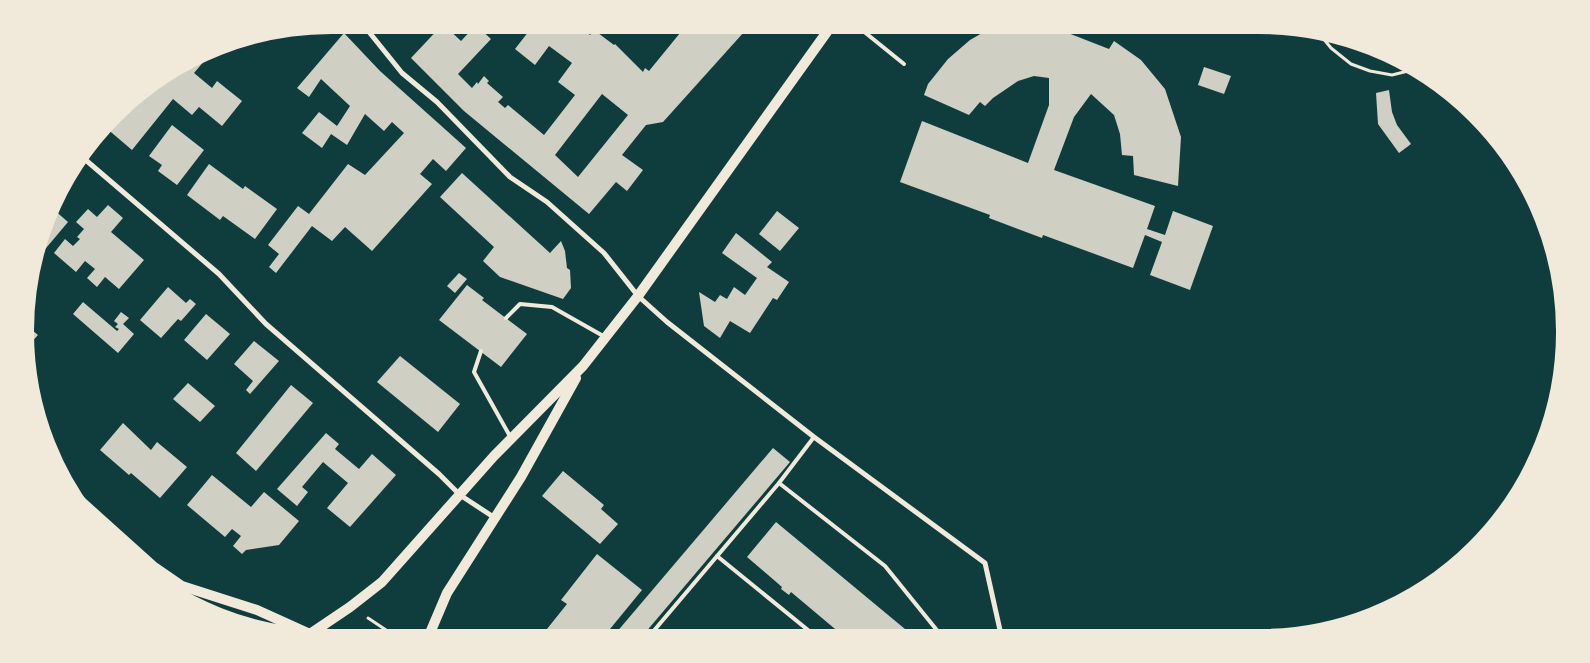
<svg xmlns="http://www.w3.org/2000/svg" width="1590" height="663" font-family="'DM Sans',sans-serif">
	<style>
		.building { fill: #cfcfc3; fill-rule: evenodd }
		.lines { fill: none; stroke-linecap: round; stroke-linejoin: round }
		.path { stroke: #f1e9da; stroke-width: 3 }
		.service { stroke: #f1e9da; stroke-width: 4 }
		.minor { stroke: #f1e9da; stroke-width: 5 }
		.secondary { stroke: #f1e9da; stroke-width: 10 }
		.rim { fill: none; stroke: #f1e9da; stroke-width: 6 }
	</style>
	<rect width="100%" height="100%" fill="#0f3d3e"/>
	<g class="building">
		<path d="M536,22H574L590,35L594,30L614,45L615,44L643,72L645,68L649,71L689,22H753L663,122L646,125L622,155L643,170L627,191L616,182L589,214L464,111L411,58L443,24L461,41L476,25L491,39L458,74L472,88L477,82L478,84L484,76L489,81L487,83L503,97L498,102L505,108L508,105L544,135L575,95L558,82L572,63L549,46L535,65L515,49ZM602,94L628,115L578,177L555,155Z"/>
		<polygon points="998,24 1008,28 1049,24 1070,26 1068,33 1109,49 1114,41 1141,60 1165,89 1181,137 1178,186 1134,175 1133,156 1122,155 1120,134 1114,115 1091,94 1074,117 1054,170 1155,206 1147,229 1165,235 1173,211 1213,226 1190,290 1150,275 1162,242 1145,235 1133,268 1043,235 1042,238 989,218 990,215 900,182 922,121 1028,163 1049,105 1049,78 1034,76 1018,81 993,98 985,106 980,102 969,115 924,95 928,84 948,59 970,40"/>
		<polygon points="344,33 380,71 466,148 446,171 433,159 420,174 432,184 372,251 345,227 332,241 312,226 276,273 269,267 279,254 268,245 298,206 309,214 348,164 365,175 404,133 392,122 384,131 365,114 347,145 331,134 322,148 302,133 319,112 337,126 350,106 321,79 309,97 297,88"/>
		<polygon points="201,57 205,60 194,73 212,88 217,81 242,101 222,126 199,107 192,115 173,99 132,150 105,127 128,99"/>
		<polygon points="1204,67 1231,76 1224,94 1198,85"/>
		<polygon points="1389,90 1392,112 1397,125 1411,144 1399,153 1378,124 1376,93"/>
		<polygon points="172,125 204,150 177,185 158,171 162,165 149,156"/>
		<polygon points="209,164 243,189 245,186 277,209 255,239 223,216 220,220 187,195"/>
		<polygon points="462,173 550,253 561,241 565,251 567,268 570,270 571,288 563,299 500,277 483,261 494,247 440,197"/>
		<polygon points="108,205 123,218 111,232 144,260 119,289 105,277 97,287 87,278 95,269 85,261 76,272 54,253 65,239 73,246 80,239 77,237 84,229 76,222 88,209 97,217"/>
		<polygon points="53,209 68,222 41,254 39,252"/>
		<polygon points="777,211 799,228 780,251 759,234"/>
		<polygon points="736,233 772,262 767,267 789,282 777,300 773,298 750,333 730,321 720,338 704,326 699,292 715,302 720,295 727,299 734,287 745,295 757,278 722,253"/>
		<polygon points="459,273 467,279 455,293 447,286"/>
		<polygon points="467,285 484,298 482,300 527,334 501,367 439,320"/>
		<polygon points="168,287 186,303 190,299 196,304 181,321 178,319 161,338 140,320"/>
		<polygon points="83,302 117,331 119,329 115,327 118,324 114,321 121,312 129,318 123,324 134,334 118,353 73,314"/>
		<polygon points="206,314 230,334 207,360 184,340"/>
		<polygon points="26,325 38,335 27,347 27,342"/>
		<polygon points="254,341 279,361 250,394 246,390 253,381 234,364"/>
		<polygon points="400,356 460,404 438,432 377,382"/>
		<polygon points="188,383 215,406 200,422 173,399"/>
		<polygon points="291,385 313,403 256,471 236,453"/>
		<polygon points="123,423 151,450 157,442 187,467 160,498 131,473 129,475 100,450"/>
		<polygon points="326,433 339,444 335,449 359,469 372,454 396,475 350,527 327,508 348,483 323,462 302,487 308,492 297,506 277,489"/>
		<polygon points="773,448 790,462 639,640 610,640"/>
		<polygon points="563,471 604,505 601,509 618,524 600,544 542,496"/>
		<polygon points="212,475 251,507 264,492 299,521 279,545 246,550 242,554 233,546 241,536 232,529 225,537 187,505"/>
		<polygon points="776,522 917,639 847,639 791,592 789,595 781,589 782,587 747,557"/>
		<polygon points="597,554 642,590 601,640 560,640 547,629 567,604 561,600"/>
	</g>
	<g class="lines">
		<g class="path">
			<polyline points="1318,32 1331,48 1351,64 1370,71 1392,75 1412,70"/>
			<polyline points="368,618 386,630 397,640"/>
		</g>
		<g class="service">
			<polyline points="852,22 904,64"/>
			<polyline points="506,318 520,304 552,307 605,337"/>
			<polyline points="481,351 474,372 511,438"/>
			<polyline points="779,483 885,566 944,639"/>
			<polyline points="717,556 819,639"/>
			<polyline points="646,640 779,483 814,437"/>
		</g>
		<g class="minor">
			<polyline points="361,22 402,73 437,102 510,177 547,202 604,253 638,296 667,322 814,437 985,563 1002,639"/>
			<polyline points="81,156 219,274 266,324 439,474 460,495 495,518"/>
		</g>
		<g class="secondary">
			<polyline points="64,486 153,566 182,586 257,610 310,634 350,607 382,582 494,456 583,366 638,296 834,22"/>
			<polyline points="307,636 310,634 340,640"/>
			<polyline points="427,640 447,593 521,477 576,378"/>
		</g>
	</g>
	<path d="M0 0H1590V663H0ZM331 31H1259A300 300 0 0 1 1559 331V332A300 300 0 0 1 1259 632H331A300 300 0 0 1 31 332V331A300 300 0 0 1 331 31Z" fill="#f1e9da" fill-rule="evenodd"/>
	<path class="rim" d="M331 31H1259A300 300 0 0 1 1559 331V332A300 300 0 0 1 1259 632H331A300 300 0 0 1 31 332V331A300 300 0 0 1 331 31Z"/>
</svg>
